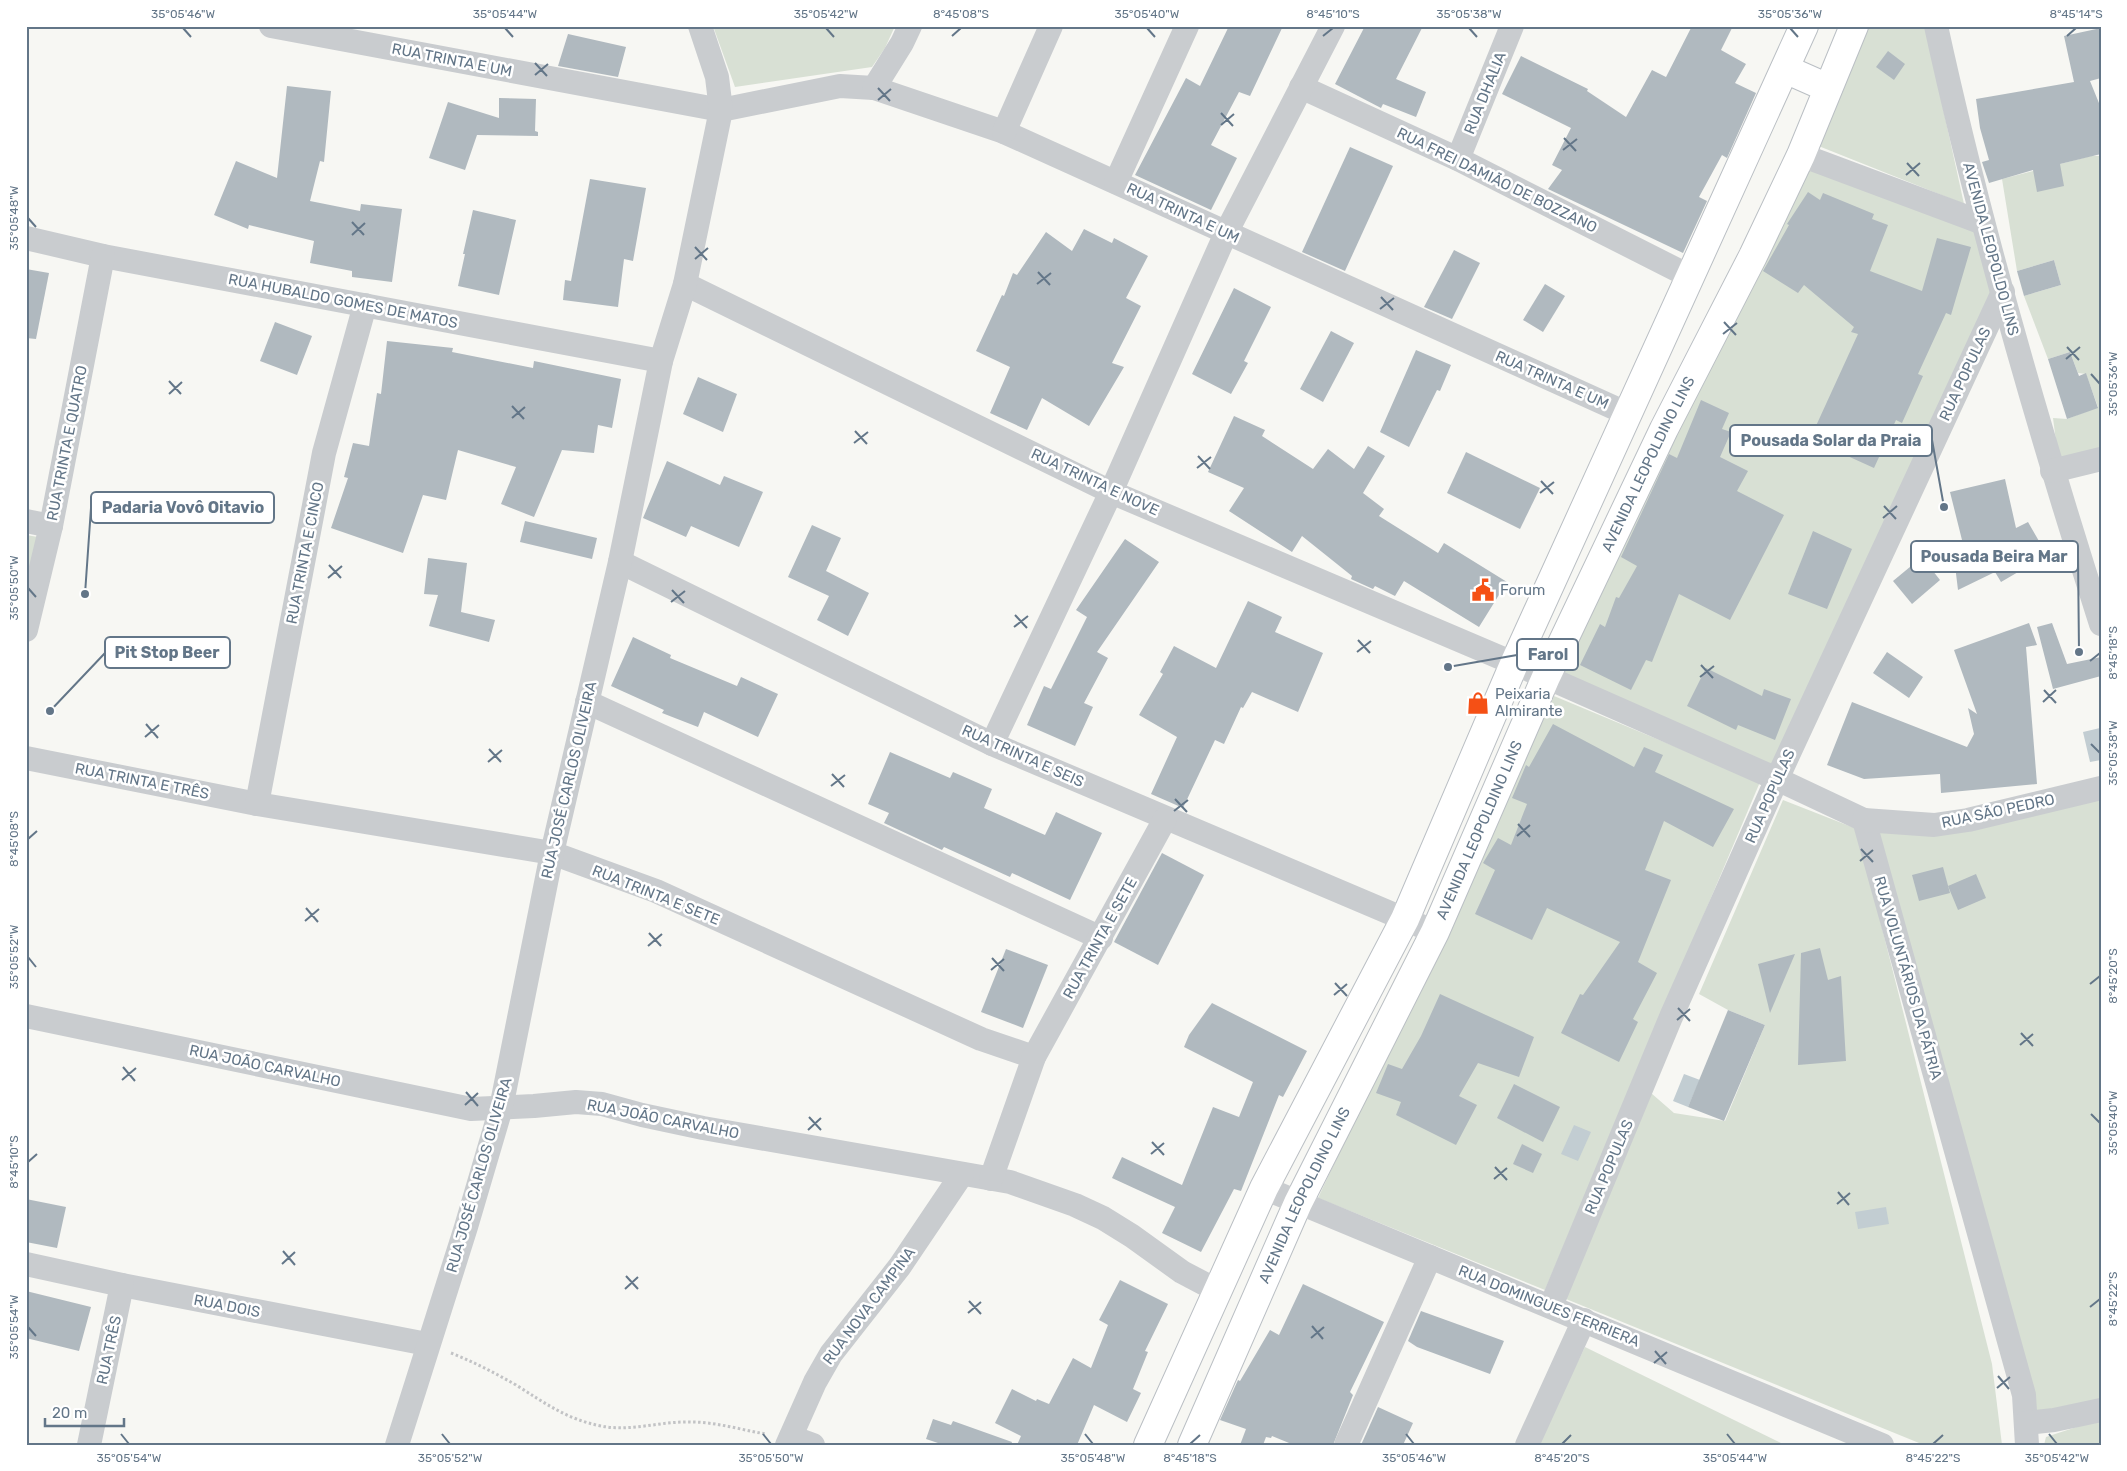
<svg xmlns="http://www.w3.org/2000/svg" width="2127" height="1471" font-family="Rubik,sans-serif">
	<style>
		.green { fill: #d8e0d4 }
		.water { fill: #c2cdd2 }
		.building { fill: #b0b9bf }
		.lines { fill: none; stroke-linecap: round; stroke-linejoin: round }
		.secondary-casing { stroke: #babfc4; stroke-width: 30 }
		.path { stroke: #c2c3c5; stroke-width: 3; stroke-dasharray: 2.5 2.5; stroke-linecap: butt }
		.minor { stroke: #c9cccf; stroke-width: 24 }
		.secondary { stroke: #fff; stroke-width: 28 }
		.ticks { fill: none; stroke: #637688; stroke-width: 2 }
		.labels { text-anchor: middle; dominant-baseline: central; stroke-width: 5; stroke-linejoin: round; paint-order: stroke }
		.street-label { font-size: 15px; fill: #637688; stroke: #fff }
		.poi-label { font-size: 15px; fill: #637688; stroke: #fff; text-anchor: start }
		.leader { fill: none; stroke: #637688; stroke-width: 2 }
		.callout-dot { fill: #637688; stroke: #fff; stroke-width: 2 }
		.callout { fill: #fff; stroke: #637688; stroke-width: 2 }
		.callout-label { font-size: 16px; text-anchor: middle; font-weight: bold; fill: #637688 }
		.neatline { fill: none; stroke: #637688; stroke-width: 2 }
		.ticks-label { font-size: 12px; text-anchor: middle; fill: #637688 }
	</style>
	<rect width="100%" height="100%" fill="#f7f7f3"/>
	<g class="green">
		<polygon points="713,26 895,26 885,48 872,67 735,87"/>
		<polygon points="1858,26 1925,26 1964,204 1806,141"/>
		<polygon points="2091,156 2101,156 2101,452 2059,464 2053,418 2067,419 2098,407 2086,374 2078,373 2070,352 2048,359 2024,296 2061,285 2054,260 2017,271 2002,179"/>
		<polygon points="1804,165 1975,230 1995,292 1774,766 1559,673"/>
		<polygon points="26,535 38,537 26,588"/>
		<polygon points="1554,696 1760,782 1545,1290 1318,1198"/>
		<polygon points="2101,794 2101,1399 2036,1412 1874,827"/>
		<polygon points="1783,800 1857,829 1992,1364 2002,1445 1924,1445 1566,1299 1651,1093 1674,1113 1725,1121 1765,1025 1728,1010 1699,994"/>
		<polygon points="1585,1347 1785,1445 1536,1445"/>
		<polygon points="2101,1419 2101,1445 2044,1445 2046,1437"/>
	</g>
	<g class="water">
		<polygon points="2100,728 2101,760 2090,762 2083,732"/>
		<polygon points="1684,1074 1700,1080 1688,1107 1673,1101"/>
		<polygon points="1574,1125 1591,1132 1578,1161 1561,1154"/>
		<polygon points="1886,1207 1889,1224 1858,1229 1855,1212"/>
	</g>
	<g class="building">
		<polygon points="1229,26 1283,26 1250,96 1239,92 1211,145 1237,158 1211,210 1135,175 1186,78 1200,86"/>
		<polygon points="1365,26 1423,26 1396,79 1426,92 1416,117 1383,104 1381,108 1335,84"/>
		<polygon points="1692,26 1733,26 1721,50 1746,64 1735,83 1756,93 1727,158 1722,155 1699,197 1707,201 1683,253 1548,189 1562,170 1552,165 1571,128 1502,94 1521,56 1588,89 1587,91 1626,117 1652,70 1666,77"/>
		<polygon points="2101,28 2101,78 2090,81 2101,108 2101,154 2060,164 2064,186 2037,192 2033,170 1989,183 1982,162 1989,160 1980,128 1976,99 2074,82 2064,36"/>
		<polygon points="568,34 626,47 618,77 558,66"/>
		<polygon points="1888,51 1905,64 1894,80 1876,67"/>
		<polygon points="287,86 331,91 324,162 320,161 310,201 360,211 361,204 402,209 392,282 352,277 352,271 310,263 314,241 249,225 248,229 214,215 236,161 277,178"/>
		<polygon points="499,98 536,99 535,131 538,132 538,136 477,135 465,170 429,158 448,102 499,118"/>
		<polygon points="1350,147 1393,166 1345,271 1302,252"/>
		<polygon points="590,179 646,188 633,261 624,259 618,307 563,300 565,280 571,281"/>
		<polygon points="1808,192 1820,200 1823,193 1874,214 1872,219 1888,225 1870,271 1922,291 1937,238 1971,247 1951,315 1946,313 1918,374 1923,376 1902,423 1896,420 1874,468 1810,439 1858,334 1851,332 1854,327 1804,285 1798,293 1763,271 1789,225 1787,224"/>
		<polygon points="473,210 516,220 499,295 458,286 465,254 463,254"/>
		<polygon points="1084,229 1112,243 1114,238 1148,256 1126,298 1141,306 1112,363 1124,367 1089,426 1042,398 1027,430 990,413 1010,367 976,351 1002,295 1004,296 1013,273 1017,275 1046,232 1072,251"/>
		<polygon points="1454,250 1480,263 1452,319 1424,307"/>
		<polygon points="2054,260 2061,285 2024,296 2017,271"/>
		<polygon points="26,269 49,273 36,339 26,338"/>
		<polygon points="1545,284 1565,296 1543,332 1523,320"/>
		<polygon points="1234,288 1271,307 1244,361 1248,363 1231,394 1192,374"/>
		<polygon points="275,322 312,336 297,375 260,361"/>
		<polygon points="1331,331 1354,343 1323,402 1300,389"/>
		<polygon points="387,341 453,348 452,352 533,368 534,361 621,379 612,428 598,425 594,453 562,450 534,517 501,504 516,467 458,450 446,500 423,495 403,553 331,528 348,478 344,477 353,443 369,446 377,393 381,394"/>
		<polygon points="1416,350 1451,365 1440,391 1437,390 1409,447 1380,432"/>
		<polygon points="2070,352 2079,376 2086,373 2098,408 2067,419 2048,359"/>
		<polygon points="698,377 737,394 723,432 683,414"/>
		<polygon points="1701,400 1729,413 1722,429 1731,432 1720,457 1748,471 1737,491 1784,515 1730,620 1679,594 1652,662 1646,660 1631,690 1580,665 1600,624 1605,627 1616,597 1619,598 1637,566 1621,557 1669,454 1677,458"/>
		<polygon points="1234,416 1265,430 1262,436 1313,469 1328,449 1354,469 1368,446 1385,456 1363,493 1384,509 1379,516 1438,553 1444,543 1507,582 1479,627 1404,581 1395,596 1375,586 1373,589 1353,580 1351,579 1352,576 1302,536 1292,552 1229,511 1244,488 1208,472"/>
		<polygon points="1466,452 1540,488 1520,529 1447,493"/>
		<polygon points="667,461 720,485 724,476 763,492 739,547 691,526 686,537 643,518"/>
		<polygon points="2005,479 2016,528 2028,522 2047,555 2001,582 1995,572 1958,590 1953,549 1964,548 1950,492"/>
		<polygon points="525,521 597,538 592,559 520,542"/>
		<polygon points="812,525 841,538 826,571 869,593 848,636 817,620 829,596 788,577"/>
		<polygon points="1813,531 1852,549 1827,609 1788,594"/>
		<polygon points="1125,539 1159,562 1097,652 1108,658 1084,703 1093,707 1075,746 1027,725 1044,686 1051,689 1087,617 1076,610"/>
		<polygon points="1922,557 1940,580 1912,604 1893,581"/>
		<polygon points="428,558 467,563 461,612 495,620 489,642 429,626 438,595 424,594"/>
		<polygon points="1248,601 1282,617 1275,632 1323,653 1298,712 1252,692 1243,708 1241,707 1224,744 1215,740 1183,808 1151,794 1177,737 1139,715 1163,674 1160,672 1174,646 1216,668"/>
		<polygon points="2029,623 2037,645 2026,647 2037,784 1941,793 1940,774 1864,779 1827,765 1852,702 1967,747 1974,734 1968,708 1977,714 1954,650"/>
		<polygon points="2052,623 2067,664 2101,657 2101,676 2053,689 2037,627"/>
		<polygon points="633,637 671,655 670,658 737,686 741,677 778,694 758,737 704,712 698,727 662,713 664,710 611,686"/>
		<polygon points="1887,652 1923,677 1909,698 1873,673"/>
		<polygon points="1706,668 1762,696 1764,689 1791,699 1775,740 1738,725 1736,730 1687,706"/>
		<polygon points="1553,724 1634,767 1644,747 1663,755 1655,772 1734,809 1713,847 1664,821 1645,870 1671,880 1638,962 1657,973 1633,1019 1638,1022 1619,1062 1561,1033 1580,994 1583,995 1620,942 1547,908 1532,940 1475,914 1495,870 1483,863 1498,838 1511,845 1527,804 1512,798 1526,765 1529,767"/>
		<polygon points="890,752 950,778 953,772 992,789 984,808 1045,835 1056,812 1102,833 1070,900 1012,873 1010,877 944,847 942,850 884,823 889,813 868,804"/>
		<polygon points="1162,853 1204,875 1158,965 1114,942"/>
		<polygon points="1943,867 1950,893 1919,901 1912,875"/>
		<polygon points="1976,874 1986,898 1958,910 1948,886"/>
		<polygon points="1820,948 1828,980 1841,976 1846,1061 1798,1065 1801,953"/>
		<polygon points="1006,949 1048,965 1023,1028 981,1012"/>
		<polygon points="1795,954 1770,1013 1758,964"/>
		<polygon points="1440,994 1534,1037 1519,1077 1478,1063 1459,1096 1477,1105 1456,1145 1396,1115 1401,1102 1376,1093 1388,1064 1402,1069 1421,1036"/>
		<polygon points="1212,1003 1307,1051 1283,1097 1279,1095 1241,1191 1234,1189 1201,1252 1162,1233 1175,1207 1112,1178 1122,1157 1182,1185 1213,1107 1239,1117 1253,1082 1184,1047 1189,1035"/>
		<polygon points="1728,1010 1765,1025 1724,1121 1688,1107"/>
		<polygon points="1514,1084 1560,1107 1543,1142 1497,1118"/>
		<polygon points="1522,1144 1542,1154 1533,1173 1513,1164"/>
		<polygon points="26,1199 66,1207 57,1248 26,1242"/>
		<polygon points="1120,1280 1168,1304 1145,1351 1148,1352 1133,1389 1141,1393 1127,1422 1094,1405 1077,1445 1017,1445 1021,1436 995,1423 1012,1389 1036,1401 1037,1399 1049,1404 1073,1358 1091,1368 1108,1325 1099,1320"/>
		<polygon points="1303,1284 1384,1322 1350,1392 1353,1395 1333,1445 1294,1445 1272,1436 1271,1438 1266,1437 1263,1445 1240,1445 1246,1429 1220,1420 1238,1380 1240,1381 1270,1330 1279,1335"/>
		<polygon points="26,1291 91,1307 79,1351 26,1338"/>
		<polygon points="1421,1311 1504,1341 1490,1374 1417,1347 1408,1341"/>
		<polygon points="1378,1407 1413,1423 1403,1445 1361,1445"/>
		<polygon points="933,1419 951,1425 953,1421 1012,1442 1011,1445 944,1445 926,1439"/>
	</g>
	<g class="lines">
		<defs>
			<g id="secondary">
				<polyline points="1785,69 1828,88"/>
				<polyline points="1148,1445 1264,1188 1405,919 1514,664 1804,26"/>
				<path id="s1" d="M1192,1445L1298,1203L1435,932L1546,677L1664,429L1753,256L1801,155L1854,26"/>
			</g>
		</defs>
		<use href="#secondary" class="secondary-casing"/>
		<path class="path" d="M451,1353C474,1362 495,1373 516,1385C545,1403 566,1419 601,1426C630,1432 661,1421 691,1422C716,1422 742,1430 766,1434"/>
		<g class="minor">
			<polyline points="271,26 721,110 840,86 874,88 1004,132 1628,414"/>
			<path d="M1936,26C1980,228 2038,427 2101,624"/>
			<polyline points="1301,87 1458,159 1691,277"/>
			<polyline points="874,88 902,43 910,26"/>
			<polyline points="1004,132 1051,26"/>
			<polyline points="1801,155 1983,223"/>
			<polyline points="1458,159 1512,26"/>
			<polyline points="1116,182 1187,26"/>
			<polyline points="26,238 103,256 661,361"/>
			<polyline points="685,284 1111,492 1546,677 1777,779 1864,820 2024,1395 2027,1445"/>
			<polyline points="2052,471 2101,459"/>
			<polyline points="26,521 51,526"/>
			<polyline points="620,562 992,744 1435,932"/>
			<polyline points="26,630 51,526 103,256"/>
			<polyline points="587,702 1101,938"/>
			<polyline points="992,744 1111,492 1226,233 1333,26"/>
			<polyline points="26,758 257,804 552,853 656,891 981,1039 1034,1057"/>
			<polyline points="257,804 324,453 365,305"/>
			<polyline points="1864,820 1934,825 1968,820 2101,788"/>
			<polyline points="26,1016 471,1109 534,1106 576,1102 602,1104 642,1115 703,1128 1010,1182 1075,1205 1103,1218 1132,1236 1182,1272 1218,1291"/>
			<polyline points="991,1179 1034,1057 1165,819"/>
			<polyline points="1264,1188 1882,1445"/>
			<polyline points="26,1264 122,1285 427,1344"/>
			<polyline points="1551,1306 1671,1017 1777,779 2003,292"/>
			<polyline points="2026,1423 2054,1420 2101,1410"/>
			<polyline points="791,1437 813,1445"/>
			<polyline points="89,1445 122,1285"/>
			<polyline points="397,1445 466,1227 501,1108 552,853 620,562 661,361 685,284 721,110 717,77 700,26"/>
			<polyline points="787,1445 815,1382 831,1354 900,1266 962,1174"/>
			<polyline points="1346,1445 1430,1257"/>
			<polyline points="1527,1445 1584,1320"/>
		</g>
		<use href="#secondary" class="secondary"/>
	</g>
	<path class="ticks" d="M183,28L191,37M505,28L513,37M826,28L834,37M1147,28L1155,37M1469,28L1477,37M1790,28L1798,37M952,36L961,28M1323,36L1333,28M2067,36L2076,28M535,63L547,76M535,75L548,64M878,88L890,101M878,100L891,89M1221,113L1233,126M1221,125L1234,114M1564,138L1576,151M1563,150L1577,139M1907,163L1919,176M1906,175L1920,163M28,218L36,227M352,222L364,235M352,235L365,223M695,247L707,260M695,259L708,248M1038,272L1050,285M1037,284L1051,273M1381,297L1393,310M1380,309L1394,298M1724,322L1736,335M1723,334L1737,323M2067,347L2079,360M2066,359L2080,347M2091,374L2100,384M169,381L181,394M169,394L182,382M512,406L524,419M512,418L525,407M855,431L867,444M854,443L868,432M1198,456L1210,469M1197,468L1211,457M1541,481L1553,494M1540,493L1554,482M1884,506L1896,519M1883,518L1897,506M329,565L341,578M328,578L342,566M28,588L36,597M672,590L684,603M671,602L685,591M1015,615L1027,628M1014,627L1028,616M1358,640L1370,653M1357,652L1371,641M2090,661L2100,653M1701,665L1713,678M1700,677L1714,666M2044,690L2056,703M2043,702L2056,690M146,724L158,738M145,737L159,725M2091,744L2100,753M489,749L501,762M488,762L502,750M832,774L844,787M831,786L845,775M1175,799L1187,812M1174,811L1188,800M1518,824L1530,837M1517,836L1530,825M28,839L37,831M1861,849L1873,862M1860,861L1873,850M306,908L318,922M305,921L319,909M649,933L661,946M648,946L662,934M28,957L36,967M992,958L1004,971M991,970L1004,959M1335,983L1347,996M2090,984L2100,976M1334,995L1347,984M1678,1008L1690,1021M1677,1020L1690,1009M2021,1033L2033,1046M2020,1045L2033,1034M123,1067L135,1081M122,1080L136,1068M466,1092L478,1106M465,1105L478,1093M2091,1114L2100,1123M809,1117L821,1130M808,1130L821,1118M1152,1142L1164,1155M1151,1154L1164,1143M28,1162L37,1154M1495,1167L1507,1180M1494,1179L1507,1168M1838,1192L1849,1205M1837,1204L1850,1193M283,1251L295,1265M282,1264L295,1252M626,1276L638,1289M625,1289L638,1277M969,1301L981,1314M2090,1307L2100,1299M968,1313L981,1302M1312,1326L1323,1339M28,1327L36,1336M1311,1338L1324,1327M1655,1351L1666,1364M1654,1363L1667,1352M1998,1376L2009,1389M1997,1388L2010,1377M121,1434L129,1444M442,1434L450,1444M763,1434L771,1444M1085,1434L1093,1444M1406,1434L1414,1444M1727,1434L1735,1444M2049,1434L2057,1444M1190,1444L1200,1435M1562,1444L1571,1435M1933,1444L1943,1435"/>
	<defs>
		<symbol id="civic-bare" viewBox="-9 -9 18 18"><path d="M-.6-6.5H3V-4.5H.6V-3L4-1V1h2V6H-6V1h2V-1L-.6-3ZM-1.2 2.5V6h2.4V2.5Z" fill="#f55015" stroke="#fff" stroke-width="2.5" paint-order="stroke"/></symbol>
		<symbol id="shop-bare" viewBox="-9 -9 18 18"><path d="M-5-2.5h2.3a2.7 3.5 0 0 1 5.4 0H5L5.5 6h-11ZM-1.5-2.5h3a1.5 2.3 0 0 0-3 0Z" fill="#f55015" stroke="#fff" stroke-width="2.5" paint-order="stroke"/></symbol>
	</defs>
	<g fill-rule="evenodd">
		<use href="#civic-bare" x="1467" y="574" width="32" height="32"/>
		<use href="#shop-bare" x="1462" y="687" width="32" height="32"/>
	</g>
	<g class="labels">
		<g class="street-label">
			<text transform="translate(452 60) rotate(11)">RUA TRINTA E UM</text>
			<text transform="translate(1485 93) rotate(-68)">RUA DHALIA</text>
			<text transform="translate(1497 180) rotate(26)">RUA FREI DAMIÃO DE BOZZANO</text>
			<text transform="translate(1183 213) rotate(25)">RUA TRINTA E UM</text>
			<text transform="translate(1991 249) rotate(75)">AVENIDA LEOPOLDO LINS</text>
			<text transform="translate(343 301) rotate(11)">RUA HUBALDO GOMES DE MATOS</text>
			<text transform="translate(1965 374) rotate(-65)">RUA POPULAS</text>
			<text transform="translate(1552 380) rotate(24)">RUA TRINTA E UM</text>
			<text transform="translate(67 443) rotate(-79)">RUA TRINTA E QUATRO</text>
			<text stroke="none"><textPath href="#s1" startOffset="1082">AVENIDA LEOPOLDINO LINS</textPath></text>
			<text transform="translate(1095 482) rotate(25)">RUA TRINTA E NOVE</text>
			<text transform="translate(305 553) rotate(-79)">RUA TRINTA E CINCO</text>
			<text transform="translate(1023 756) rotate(24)">RUA TRINTA E SEIS</text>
			<text transform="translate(569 780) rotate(-77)">RUA JOSÉ CARLOS OLIVEIRA</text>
			<text transform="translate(142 781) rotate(11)">RUA TRINTA E TRÊS</text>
			<text transform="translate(1770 796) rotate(-66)">RUA POPULAS</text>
			<text transform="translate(1998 811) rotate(-12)">RUA SÃO PEDRO</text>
			<text stroke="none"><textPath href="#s1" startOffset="679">AVENIDA LEOPOLDINO LINS</textPath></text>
			<text transform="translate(656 895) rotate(22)">RUA TRINTA E SETE</text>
			<text transform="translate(1100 938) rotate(-61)">RUA TRINTA E SETE</text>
			<text transform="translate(1908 978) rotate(74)">RUA VOLUNTÁRIOS DA PÁTRIA</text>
			<text transform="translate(265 1066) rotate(12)">RUA JOÃO CARVALHO</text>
			<text transform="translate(663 1119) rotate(11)">RUA JOÃO CARVALHO</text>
			<text transform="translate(1609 1167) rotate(-67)">RUA POPULAS</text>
			<text transform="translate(479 1175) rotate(-74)">RUA JOSÉ CARLOS OLIVEIRA</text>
			<text stroke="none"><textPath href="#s1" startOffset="274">AVENIDA LEOPOLDINO LINS</textPath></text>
			<text transform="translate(227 1306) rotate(11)">RUA DOIS</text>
			<text transform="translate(869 1306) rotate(-53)">RUA NOVA CAMPINA</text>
			<text transform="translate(1549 1306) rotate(22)">RUA DOMINGUES FERRIERA</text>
			<text transform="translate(109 1350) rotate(-78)">RUA TRÊS</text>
		</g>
		<g class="poi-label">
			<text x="1500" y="590">Forum</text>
			<text x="1495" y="694">Peixaria<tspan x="1495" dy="17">Almirante</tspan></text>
		</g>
	</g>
	<path class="leader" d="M1944 507L1932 440M85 594L91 508M2079 652L2078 556M50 711L105 653M1448 667L1517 655"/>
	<g class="callout-dot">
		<circle cx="1944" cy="507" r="5"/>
		<circle cx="85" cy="594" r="5"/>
		<circle cx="2079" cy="652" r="5"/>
		<circle cx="50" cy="711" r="5"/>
		<circle cx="1448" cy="667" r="5"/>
	</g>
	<g class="callout">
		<rect x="1730" y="425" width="202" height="31" rx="5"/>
		<rect x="91" y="492" width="183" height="31" rx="5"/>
		<rect x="1911" y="541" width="167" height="31" rx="5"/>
		<rect x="105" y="637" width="125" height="31" rx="5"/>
		<rect x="1517" y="639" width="61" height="31" rx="5"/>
	</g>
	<g class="callout-label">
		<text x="1831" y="446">Pousada Solar da Praia</text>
		<text x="183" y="513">Padaria Vovô Oitavio</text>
		<text x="1994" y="562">Pousada Beira Mar</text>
		<text x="167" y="658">Pit Stop Beer</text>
		<text x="1548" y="660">Farol</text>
	</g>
	<rect width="2127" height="1471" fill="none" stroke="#ffffff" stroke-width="55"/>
	<path d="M45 1418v8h79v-8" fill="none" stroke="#637688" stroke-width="2.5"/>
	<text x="52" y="1418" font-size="15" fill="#637688" stroke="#ffffff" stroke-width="4" paint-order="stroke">20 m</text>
	<rect x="28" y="28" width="2072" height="1416" class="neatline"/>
	<g class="ticks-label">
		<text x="183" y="18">35°05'46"W</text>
		<text x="505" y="18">35°05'44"W</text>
		<text x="826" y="18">35°05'42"W</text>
		<text x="961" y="18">8°45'08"S</text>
		<text x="1147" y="18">35°05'40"W</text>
		<text x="1333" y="18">8°45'10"S</text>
		<text x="1469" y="18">35°05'38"W</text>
		<text x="1790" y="18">35°05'36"W</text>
		<text x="2076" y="18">8°45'14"S</text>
		<text transform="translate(14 218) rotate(-90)" y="4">35°05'48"W</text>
		<text transform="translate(2113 384) rotate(-90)" y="4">35°05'36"W</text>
		<text transform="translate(14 588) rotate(-90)" y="4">35°05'50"W</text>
		<text transform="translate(2113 653) rotate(-90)" y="4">8°45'18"S</text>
		<text transform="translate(2113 753) rotate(-90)" y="4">35°05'38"W</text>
		<text transform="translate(14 839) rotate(-90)" y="4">8°45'08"S</text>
		<text transform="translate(14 957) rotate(-90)" y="4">35°05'52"W</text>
		<text transform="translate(2113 976) rotate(-90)" y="4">8°45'20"S</text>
		<text transform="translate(2113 1123) rotate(-90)" y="4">35°05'40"W</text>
		<text transform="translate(14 1162) rotate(-90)" y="4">8°45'10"S</text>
		<text transform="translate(2113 1299) rotate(-90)" y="4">8°45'22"S</text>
		<text transform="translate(14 1327) rotate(-90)" y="4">35°05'54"W</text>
		<text x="129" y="1462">35°05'54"W</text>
		<text x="450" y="1462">35°05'52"W</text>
		<text x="771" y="1462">35°05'50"W</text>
		<text x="1093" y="1462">35°05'48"W</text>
		<text x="1190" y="1462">8°45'18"S</text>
		<text x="1414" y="1462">35°05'46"W</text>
		<text x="1562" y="1462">8°45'20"S</text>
		<text x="1735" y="1462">35°05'44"W</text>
		<text x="1933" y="1462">8°45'22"S</text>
		<text x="2057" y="1462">35°05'42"W</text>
	</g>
</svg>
